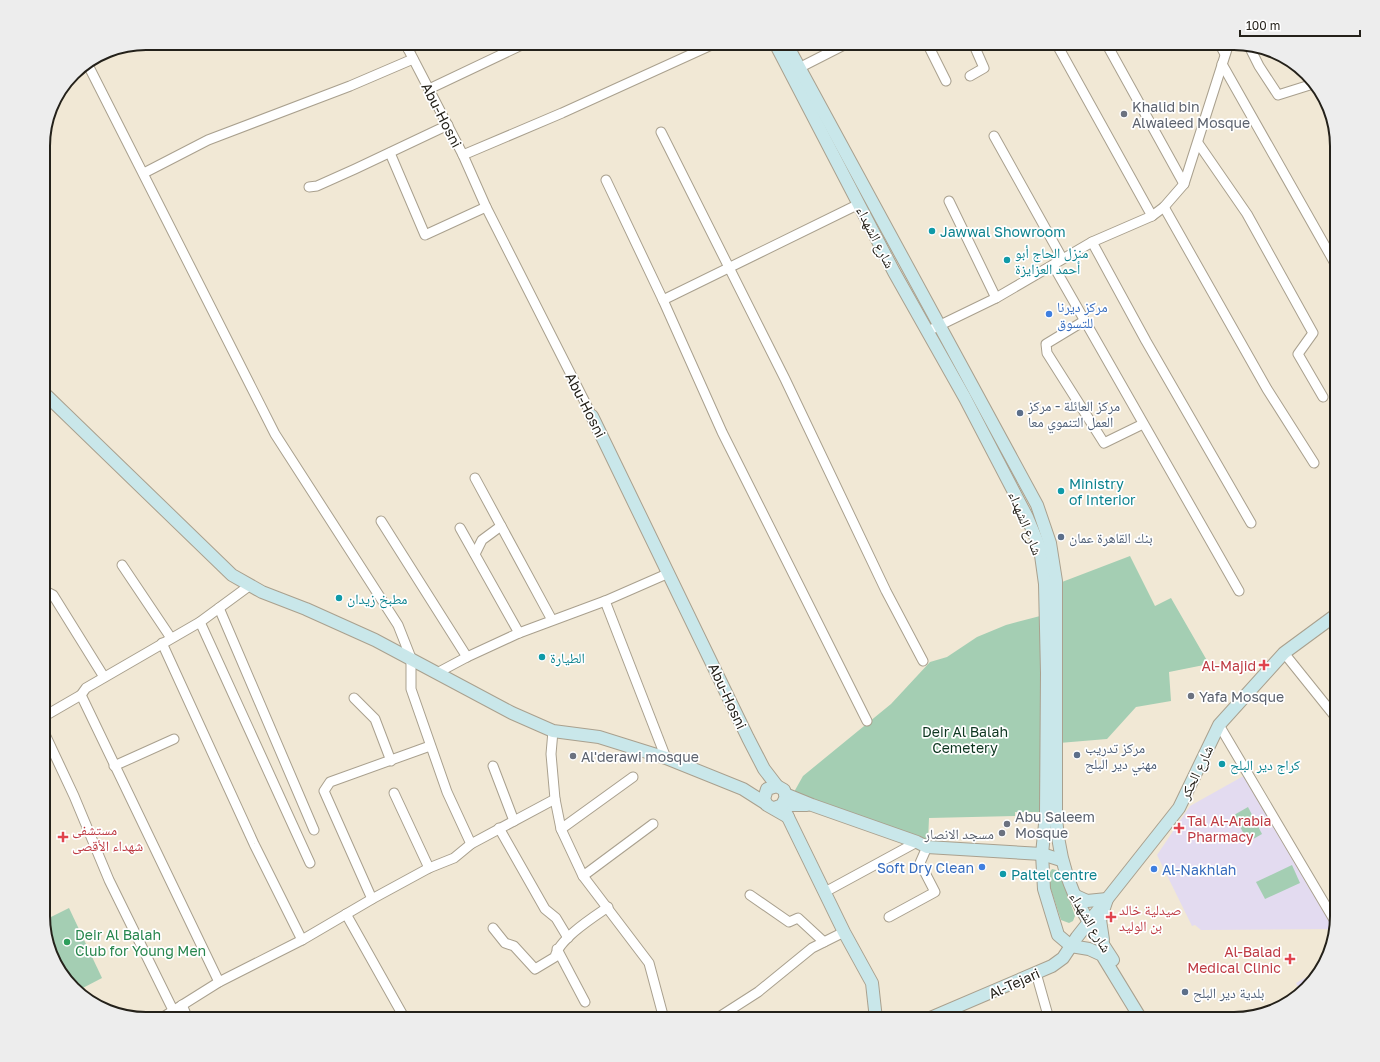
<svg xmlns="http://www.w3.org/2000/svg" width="1380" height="1062" font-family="'Golos Text','Noto Naskh Arabic',sans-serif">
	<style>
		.education { fill: #e3dbf0 }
		.green { fill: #a4ceb3 }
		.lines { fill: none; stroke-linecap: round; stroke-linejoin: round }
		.street-casing { stroke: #a9a08e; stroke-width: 11 }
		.secondary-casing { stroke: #a9a08e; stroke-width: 14 }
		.street { stroke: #fff; stroke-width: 9 }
		.secondary { stroke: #c9e7ea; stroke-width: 12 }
		.worship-dot { fill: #6b7280; stroke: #fff; stroke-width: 1.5 }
		.culture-dot { fill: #0f9aa8; stroke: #fff; stroke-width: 1.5 }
		.shop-dot { fill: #3f7fe0; stroke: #fff; stroke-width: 1.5 }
		.service-dot { fill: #5c6f8a; stroke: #fff; stroke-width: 1.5 }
		.health-dot { fill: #e0444e; stroke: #fff; stroke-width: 1.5 }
		.leisure-dot { fill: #2e9e5b; stroke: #fff; stroke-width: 1.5 }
		.labels { text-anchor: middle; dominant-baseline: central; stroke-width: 3.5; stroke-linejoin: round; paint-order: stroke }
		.worship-label { font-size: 14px; fill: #5b616d; stroke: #fff; text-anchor: start }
		.street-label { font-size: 14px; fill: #24211a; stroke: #fff }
		.culture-label { font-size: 14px; fill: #0d838f; stroke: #fff; text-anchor: start }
		.shop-label { font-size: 14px; fill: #366cbe; stroke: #fff; text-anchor: start }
		.service-label { font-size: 14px; fill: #4e5e75; stroke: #fff; text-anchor: start }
		.health-label { font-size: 14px; fill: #be3a42; stroke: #fff; text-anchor: start }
		.park-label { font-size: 14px; fill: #0d3620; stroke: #fff }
		.leisure-label { font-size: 14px; fill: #27864d; stroke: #fff; text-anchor: start }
		.rim { fill: none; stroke: #24211a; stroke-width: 2 }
	</style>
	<rect width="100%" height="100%" fill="#f1e8d5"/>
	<g class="education">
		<polygon points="1247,774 1335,927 1335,929 1201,930 1195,925 1192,926 1157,855 1190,806"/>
		<polygon points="1320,970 1316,979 1300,991 1296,983"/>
	</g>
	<g class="green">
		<polygon points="1130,556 1155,606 1171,598 1209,664 1169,672 1171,701 1136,707 1107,739 1059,743 1062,582"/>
		<polygon points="1044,615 1043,812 1015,812 1015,816 929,818 928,841 794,792 803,776 891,704 930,662 947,657 977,637 1006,625"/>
		<polygon points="1248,807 1262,834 1248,842 1234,815"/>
		<polygon points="1292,865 1300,883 1265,899 1256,882"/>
		<polygon points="1052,869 1056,870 1060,873 1075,916 1073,921 1069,923 1061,920 1047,877"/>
		<polygon points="69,908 102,978 77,991 54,962 43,922 43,921"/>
	</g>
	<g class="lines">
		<defs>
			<g id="street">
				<polyline points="405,43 463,155 486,207 592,416"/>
				<polyline points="927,43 946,81"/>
				<polyline points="1056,43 1152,216"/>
				<polyline points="1106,43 1184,184"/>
				<polyline points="1219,43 1225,54"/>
				<polyline points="1249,46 1259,66 1278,95 1313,84"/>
				<polyline points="408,49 420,43"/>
				<polyline points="87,63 275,434 398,625 411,658 411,689 447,792 471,844"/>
				<polyline points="1222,64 1337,267"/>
				<polyline points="795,70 848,43"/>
				<polyline points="970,76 984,68 973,43"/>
				<polyline points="429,89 526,43"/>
				<polyline points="661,132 785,379 886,591 923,661"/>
				<polyline points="994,136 1062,258"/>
				<polyline points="1198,143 1247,214 1313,333 1298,354 1323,397"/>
				<polyline points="390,153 425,235 486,207"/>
				<polyline points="463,155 562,113 716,43"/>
				<polyline points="144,173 208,140 350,86 413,59"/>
				<polyline points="606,180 663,300 722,432 867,721"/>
				<polyline points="309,187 317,186 355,169 448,125"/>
				<polyline points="949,201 996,298"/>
				<polyline points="1164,207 1267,389 1314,463"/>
				<polyline points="1092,242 1146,341 1251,523"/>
				<polyline points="1053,265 1239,591"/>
				<polyline points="663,300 859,204"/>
				<polyline points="1084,321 1046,344 1047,353 1104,443 1143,424"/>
				<polyline points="928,331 996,298 1092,242 1152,216 1164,207 1184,184 1229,43"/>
				<polyline points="475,478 552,620"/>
				<polyline points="381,521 467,657"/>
				<polyline points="460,528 519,633"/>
				<polyline points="475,554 482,540 501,526"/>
				<polyline points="122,565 171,638"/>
				<polyline points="43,586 47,592 53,595 104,677"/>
				<polyline points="605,601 666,758"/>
				<polyline points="219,608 314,830"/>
				<polyline points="200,622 310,863"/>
				<polyline points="162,643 254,844 302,940"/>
				<polyline points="1284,653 1337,719"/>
				<polyline points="437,673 467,657 519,633 605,601 669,573"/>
				<polyline points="81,695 219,982"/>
				<polyline points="354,698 375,719 391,761"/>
				<polyline points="43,717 81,695 86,688 200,622 249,586"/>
				<polyline points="1219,725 1336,923"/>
				<polyline points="43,730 74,796 109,880 173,1010"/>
				<polyline points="553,731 551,754 555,799 561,829 583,876 649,963 664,1019"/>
				<polyline points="114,766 174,739"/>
				<polyline points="493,766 514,821"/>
				<polyline points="394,793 429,868"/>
				<polyline points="499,828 545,909 556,918 568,938"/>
				<polyline points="561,829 633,777"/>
				<polyline points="583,876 653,824"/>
				<polyline points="825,892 917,842"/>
				<polyline points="750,895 789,922 798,918 824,942"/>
				<polyline points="372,899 324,791 330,782 430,746"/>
				<polyline points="346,914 405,1019"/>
				<polyline points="889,917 935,892 920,863 927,847"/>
				<path d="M493,928L505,943L514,946L535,969L555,957C559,939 592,918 608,907"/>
				<polyline points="557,949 585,1002"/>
				<polyline points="1036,973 1049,1019"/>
				<polyline points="182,1005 188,1019"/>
				<polyline points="160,1019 219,982 302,940 372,899 429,868 454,858 471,844 555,799"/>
				<polyline points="716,1019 758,992 812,948 844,932"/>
			</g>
			<g id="secondary">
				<polyline points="775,43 894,272 965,398 1027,517 1040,548 1045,584 1047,673 1046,814 1042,854 1044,889 1058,935 1071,946 1089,949 1102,955 1141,1019"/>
				<path d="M786,43L1037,505L1050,543L1056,581V819C1061,881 1080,909 1113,960"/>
				<polyline points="43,392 232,575 262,592 306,609 375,640 512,713 553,731 599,737 666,758 743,789 765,803"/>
				<polyline points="592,416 748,738 764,769 777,786"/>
				<polyline points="785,794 812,805 917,842 927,847 1042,854 1061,860"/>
				<polyline points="807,805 782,805 844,932 872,983 876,1019"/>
				<polyline points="774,808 782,805 786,797 784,790 777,786 767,789 764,799 767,805 788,817"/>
				<polyline points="1074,895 1087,901 1107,899 1100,920 1103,940"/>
				<polyline points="928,1019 1052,966 1063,958 1077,937 1179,808 1219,725 1284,653 1337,614"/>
			</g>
		</defs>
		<use href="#street" class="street-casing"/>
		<use href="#secondary" class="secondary-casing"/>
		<use href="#street" class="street"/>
		<use href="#secondary" class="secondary"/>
	</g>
	<g class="worship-dot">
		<circle cx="1124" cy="114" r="4"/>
		<circle cx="1191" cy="696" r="4"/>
		<circle cx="573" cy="756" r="4"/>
		<circle cx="1007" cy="824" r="4"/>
		<circle cx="1002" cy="833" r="4"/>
	</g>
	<g class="culture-dot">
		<circle cx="932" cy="231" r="4"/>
		<circle cx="1007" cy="260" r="4"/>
		<circle cx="1061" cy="491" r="4"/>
		<circle cx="339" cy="598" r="4"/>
		<circle cx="542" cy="657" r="4"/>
		<circle cx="1222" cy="764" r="4"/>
		<circle cx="1003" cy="874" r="4"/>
	</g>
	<g class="shop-dot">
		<circle cx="1049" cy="314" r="4"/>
		<circle cx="982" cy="867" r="4"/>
		<circle cx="1154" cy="869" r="4"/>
	</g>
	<g class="service-dot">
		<circle cx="1020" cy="413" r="4"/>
		<circle cx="1061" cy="537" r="4"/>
		<circle cx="1077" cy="755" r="4"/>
		<circle cx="1185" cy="992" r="4"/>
	</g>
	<g class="health-dot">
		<path d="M1262 659h4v4h4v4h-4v4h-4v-4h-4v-4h4z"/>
		<path d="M1177 822h4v4h4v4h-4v4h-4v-4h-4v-4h4z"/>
		<path d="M61 831h4v4h4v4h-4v4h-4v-4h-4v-4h4z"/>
		<path d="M1109 911h4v4h4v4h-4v4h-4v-4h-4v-4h4z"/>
		<path d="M1288 953h4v4h4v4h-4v4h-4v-4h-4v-4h4z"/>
	</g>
	<circle class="leisure-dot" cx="67" cy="942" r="4"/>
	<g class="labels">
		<g class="worship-label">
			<text x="1132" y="106">Khalid bin<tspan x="1132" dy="16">Alwaleed Mosque</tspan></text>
			<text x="1199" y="696">Yafa Mosque</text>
			<text x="581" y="756">Al'derawi mosque</text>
			<text x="1015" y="816">Abu Saleem<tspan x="1015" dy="16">Mosque</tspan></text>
			<text x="994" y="833" text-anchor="end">مسجد الانصار</text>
		</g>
		<g class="street-label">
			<text transform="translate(442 115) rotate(63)">Abu-Hosni</text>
			<text transform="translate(876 237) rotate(63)">شارع الشهداء</text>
			<text transform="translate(586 405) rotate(63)">Abu-Hosni</text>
			<text transform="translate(1026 523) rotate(68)">شارع الشهداء</text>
			<text transform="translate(728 696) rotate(65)">Abu-Hosni</text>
			<text transform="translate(1196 772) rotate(-64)">شارع الحكر</text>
			<text transform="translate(1091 922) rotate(59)">شارع الشهداء</text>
			<text transform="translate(1014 983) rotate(-24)">Al-Tejari</text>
		</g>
		<g class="culture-label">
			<text x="940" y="231">Jawwal Showroom</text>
			<text x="1015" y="252">منزل الحاج أبو<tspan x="1015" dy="16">أحمد العزايزة</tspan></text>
			<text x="1069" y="483">Ministry<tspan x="1069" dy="16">of Interior</tspan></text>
			<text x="347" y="598">مطبخ زيدان</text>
			<text x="550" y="657">الطيارة</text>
			<text x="1230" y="764">كراج دير البلح</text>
			<text x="1011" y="874">Paltel centre</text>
		</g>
		<g class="shop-label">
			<text x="1057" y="306">مركز ديرنا<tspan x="1057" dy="16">للتسوق</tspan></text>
			<text x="974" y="867" text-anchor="end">Soft Dry Clean</text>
			<text x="1162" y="869">Al-Nakhlah</text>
		</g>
		<g class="service-label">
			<text x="1028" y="405">مركز العائلة - مركز<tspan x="1028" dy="16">العمل التنموي معا</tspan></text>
			<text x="1069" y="537">بنك القاهرة عمان</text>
			<text x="1085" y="747">مركز تدريب<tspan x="1085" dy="16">مهني دير البلح</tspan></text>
			<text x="1193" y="992">بلدية دير البلح</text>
		</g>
		<g class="health-label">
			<text x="1256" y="665" text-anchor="end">Al-Majid</text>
			<text x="1187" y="820">Tal Al-Arabia<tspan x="1187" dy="16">Pharmacy</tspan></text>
			<text x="72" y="829">مستشفى<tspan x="72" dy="16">شهداء الأقصى</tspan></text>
			<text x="1119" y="909">صيدلية خالد<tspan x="1119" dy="16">بن الوليد</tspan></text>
			<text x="1281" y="951" text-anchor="end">Al-Balad<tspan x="1281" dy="16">Medical Clinic</tspan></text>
		</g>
		<g class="park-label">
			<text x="965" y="731">Deir Al Balah<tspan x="965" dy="16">Cemetery</tspan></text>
		</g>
		<g class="leisure-label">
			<text x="75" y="934">Deir Al Balah<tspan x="75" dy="16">Club for Young Men</tspan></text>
		</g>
	</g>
	<path d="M0 0H1380V1062H0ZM146 50H1234A96 96 0 0 1 1330 146V916A96 96 0 0 1 1234 1012H146A96 96 0 0 1 50 916V146A96 96 0 0 1 146 50Z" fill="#ededed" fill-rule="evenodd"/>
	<path class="rim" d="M146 50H1234A96 96 0 0 1 1330 146V916A96 96 0 0 1 1234 1012H146A96 96 0 0 1 50 916V146A96 96 0 0 1 146 50Z"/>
	<path d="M1240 30v6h120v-6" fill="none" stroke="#24211a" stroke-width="2"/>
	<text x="1246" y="30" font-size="12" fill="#24211a" stroke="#ffffff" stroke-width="3" paint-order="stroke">100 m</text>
</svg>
